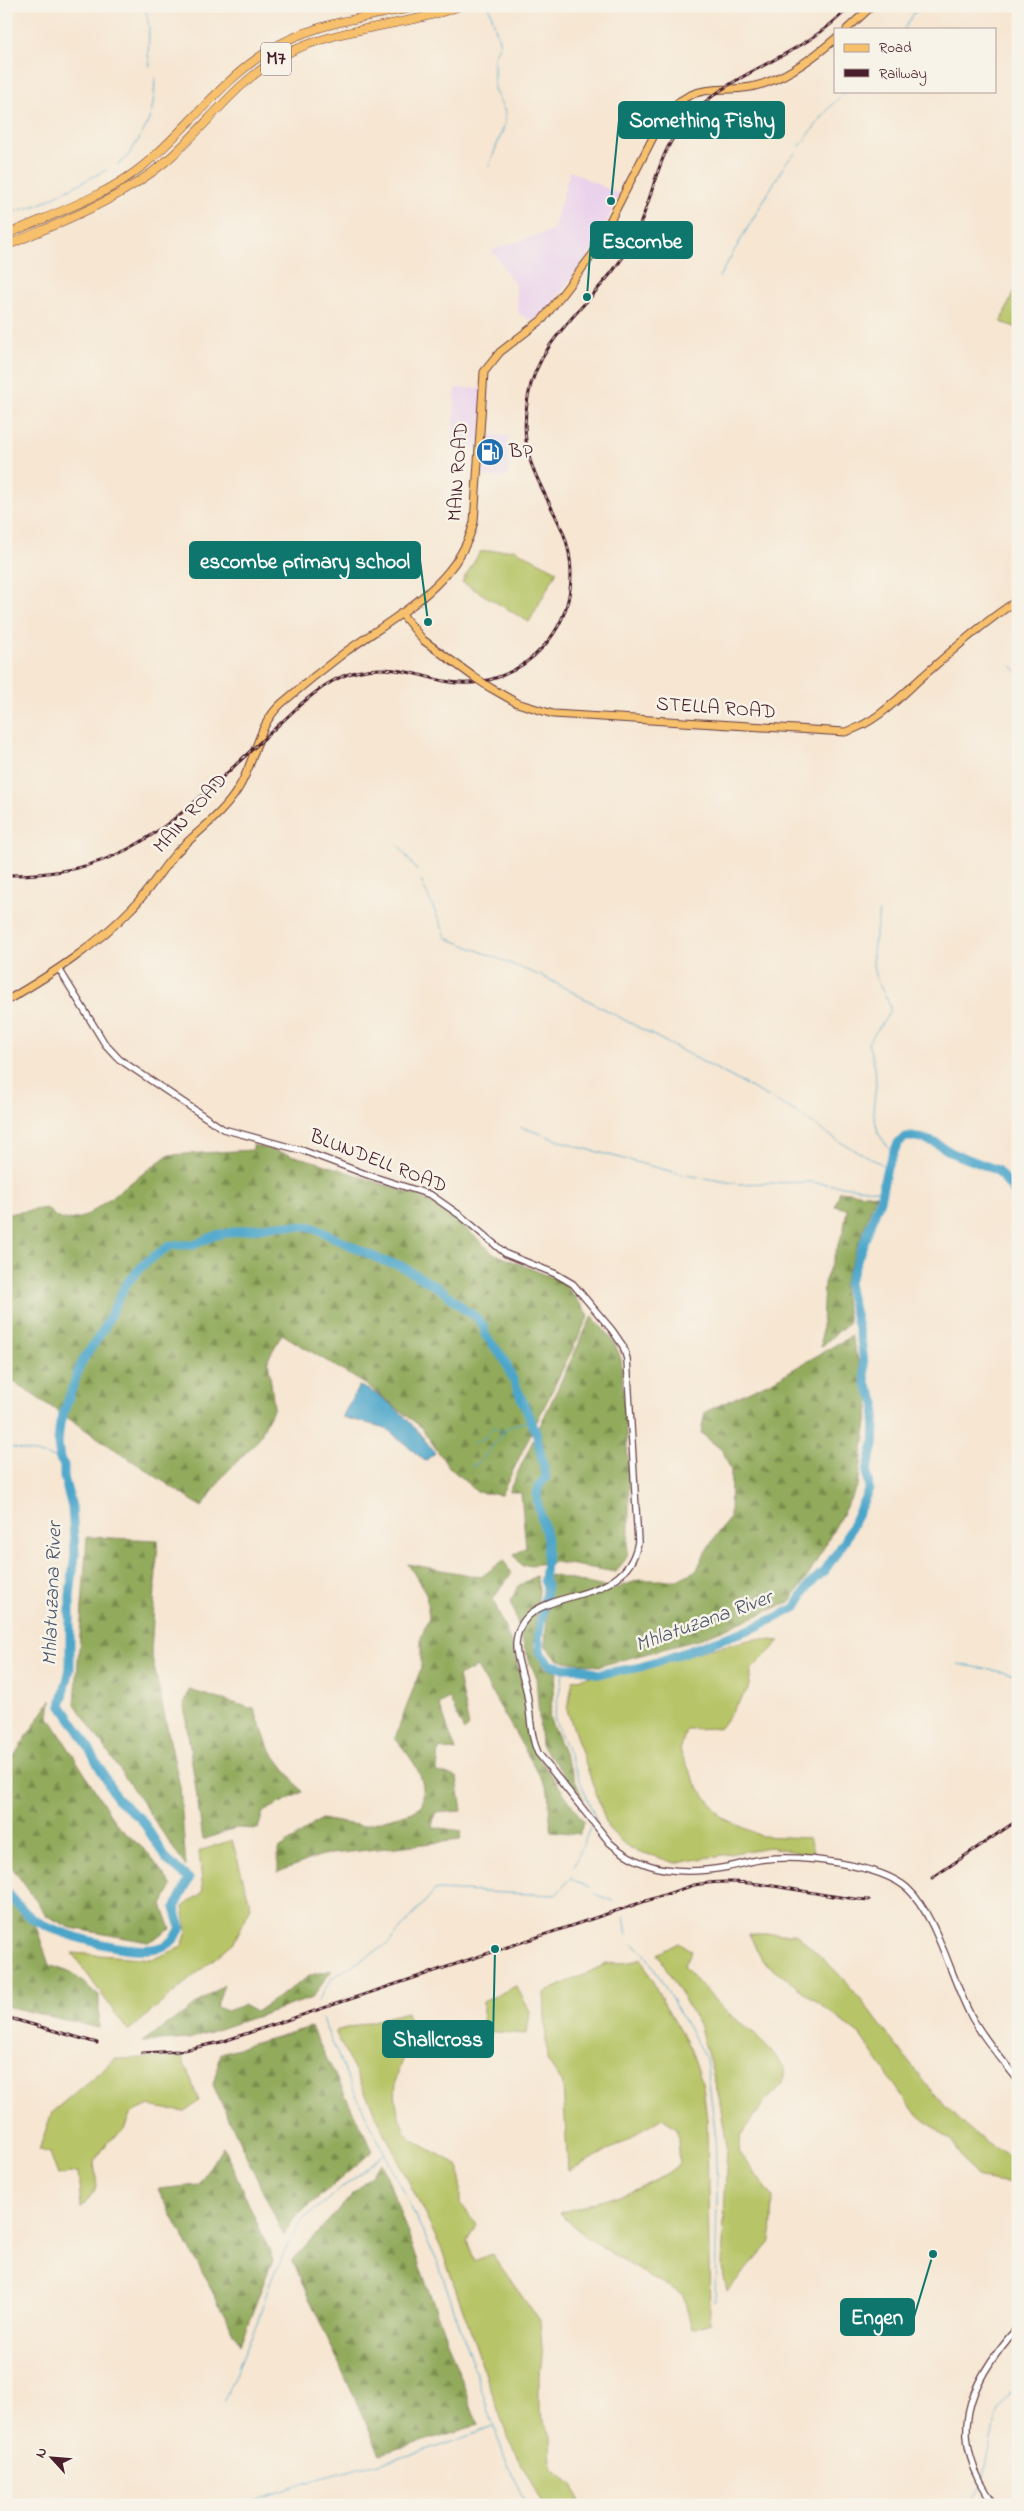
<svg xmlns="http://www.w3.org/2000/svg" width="1024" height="2511" font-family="'Indie Flower',sans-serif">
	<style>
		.built { fill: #ead1ec }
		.grass { fill: #b7c567; stroke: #807249 }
		.forest { fill: url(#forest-firs); stroke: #6e6444 }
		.water { fill: #4ca6ca; stroke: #4b627a }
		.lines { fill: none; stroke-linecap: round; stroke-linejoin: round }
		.stream { stroke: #4ca6ca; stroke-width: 1 }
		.river { stroke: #4ca6ca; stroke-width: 9 }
		.minor-casing { stroke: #643d44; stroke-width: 8 }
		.major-casing { stroke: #643d44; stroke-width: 9 }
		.highway-casing { stroke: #643d44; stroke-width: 9 }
		.minor { stroke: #fff; stroke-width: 5.5 }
		.major { stroke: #f7c06c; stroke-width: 7 }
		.highway { stroke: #f7c06c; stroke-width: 8 }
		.rail-casing { stroke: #4a1f2b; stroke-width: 3 }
		.rail { stroke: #f7f3e8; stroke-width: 1; stroke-dasharray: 4; stroke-linecap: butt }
		.major-bridge-casing { stroke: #643d44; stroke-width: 9; stroke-linecap: butt }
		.major-bridge { stroke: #f7c06c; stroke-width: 7 }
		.labels { text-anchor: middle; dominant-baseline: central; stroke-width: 5; stroke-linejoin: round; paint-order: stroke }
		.shield { fill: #f7f3e8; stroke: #7e5f64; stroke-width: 1 }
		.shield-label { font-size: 19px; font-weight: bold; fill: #4a1f2b }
		.poi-label { font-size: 20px; fill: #4a1f2b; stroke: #f7f3e8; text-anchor: start }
		.street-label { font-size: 20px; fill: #4a1f2b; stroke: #f7f3e8 }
		.water-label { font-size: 21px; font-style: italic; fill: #4b556b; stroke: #f7f3e8 }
		.leader { fill: none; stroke: #0f766e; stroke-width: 2 }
		.callout-dot { fill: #0f766e; stroke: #f7f3e8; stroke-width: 2 }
		.callout { fill: #0f766e; stroke: #0f766e; stroke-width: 2 }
		.callout-label { font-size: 21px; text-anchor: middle; font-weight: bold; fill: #fff }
	</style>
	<defs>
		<pattern id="forest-firs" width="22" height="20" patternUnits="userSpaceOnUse" patternTransform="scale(1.25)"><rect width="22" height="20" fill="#91aa5c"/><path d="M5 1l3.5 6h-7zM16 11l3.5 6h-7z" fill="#788a4c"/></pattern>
	</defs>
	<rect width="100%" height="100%" fill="#f7f3e8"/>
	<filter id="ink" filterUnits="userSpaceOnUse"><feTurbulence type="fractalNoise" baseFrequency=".02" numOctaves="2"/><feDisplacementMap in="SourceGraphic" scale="10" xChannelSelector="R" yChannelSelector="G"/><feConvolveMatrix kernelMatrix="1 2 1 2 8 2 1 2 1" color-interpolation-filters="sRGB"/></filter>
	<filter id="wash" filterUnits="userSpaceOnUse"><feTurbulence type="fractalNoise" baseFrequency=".0096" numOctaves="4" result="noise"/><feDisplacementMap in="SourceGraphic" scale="20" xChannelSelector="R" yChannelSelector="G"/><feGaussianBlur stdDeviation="1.12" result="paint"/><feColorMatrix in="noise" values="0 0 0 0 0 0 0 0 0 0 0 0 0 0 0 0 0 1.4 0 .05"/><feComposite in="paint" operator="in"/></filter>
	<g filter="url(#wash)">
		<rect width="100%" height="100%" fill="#f6e6d2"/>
		<g class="built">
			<polygon points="570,171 620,195 589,255 542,317 534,321 519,314 515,285 492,250 553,230"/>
			<polygon points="456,388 489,388 486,435 508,436 508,473 505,478 483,476 485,448 452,447"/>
		</g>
		<g class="grass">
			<polygon points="1018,281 1018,328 1001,322"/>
			<polygon points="514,549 557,571 529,622 462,582 480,552"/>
			<polygon points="754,1639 780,1641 752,1669 748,1689 720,1728 686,1729 680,1751 695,1782 721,1817 761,1836 809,1838 814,1855 769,1847 676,1863 628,1848 608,1828 567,1710 573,1680"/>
			<polygon points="232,1840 251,1907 234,1942 128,2031 72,1953 153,1959 182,1947 187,1931 183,1907 203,1892 199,1851"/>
			<path d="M749,1934H796C812,1949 830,1964 845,1981C890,2031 954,2140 1018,2158V2184L997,2182L976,2177L951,2141L912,2110L860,2035L762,1960Z"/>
			<polygon points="679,1943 692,1951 683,1966 727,2013 754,2033 785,2067 783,2084 763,2104 741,2136 739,2153 773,2197 771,2241 727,2291 722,2267 727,2147 719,2097 700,2027 658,1954"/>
			<path d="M641,1958L662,2000L691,2049L703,2086L707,2120L710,2323L692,2329L683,2295C640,2269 595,2250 560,2213C601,2199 647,2193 680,2163L677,2128L662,2118L624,2142L568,2171L563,2084L547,2060L544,1993L606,1964L631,1962Z"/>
			<polygon points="516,1986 530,2011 527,2034 483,2031 483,2002"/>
			<path d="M407,2012L414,2038C396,2064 390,2092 401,2122C403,2126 404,2133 408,2136C423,2148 444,2155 460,2168V2203L477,2225L467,2241L475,2261L492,2254L540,2322L542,2347L539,2375V2409L551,2437L552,2469L574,2486L580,2505H543L508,2438L442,2250L335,2031Z"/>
			<polygon points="182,2057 199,2101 185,2112 147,2106 130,2114 124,2130 108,2142 94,2162 97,2187 81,2209 78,2172 58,2175 50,2153 39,2150 52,2112 115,2059"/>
		</g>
		<g class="forest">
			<path d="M253,1145L320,1163L421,1197L454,1218L493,1253L563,1282L589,1315L501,1495L477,1492L449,1467L420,1426L365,1384L282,1334L268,1359L274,1407L258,1440L223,1476L202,1507L6,1377V1214L47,1208C58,1223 70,1221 86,1216L168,1155L253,1150Z"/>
			<polygon points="840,1191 876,1195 843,1285 849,1322 821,1347 824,1283 844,1229 847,1209 835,1206"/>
			<polygon points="592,1316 614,1342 621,1359 629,1475 629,1531 627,1557 616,1572 555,1562 522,1566 514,1555 526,1547 521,1493 509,1491"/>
			<path d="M851,1336L870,1401L858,1485L810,1573L790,1602L697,1640L599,1666L558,1660L545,1645L550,1575L614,1589L639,1580H677L697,1570C705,1550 716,1534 730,1518L731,1471L723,1451L701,1433L705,1412L778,1378Z"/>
			<polygon points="87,1537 158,1540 151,1653 180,1787 186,1867 75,1704"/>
			<path d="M504,1560L511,1574L493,1599L514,1651L528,1703L532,1748L584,1822L579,1834L551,1831L548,1790L477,1667L458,1676L469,1727L464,1731L449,1698L439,1704L456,1751L439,1748L437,1772L457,1777L462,1811L435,1813L432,1827L462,1831L460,1840L322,1855L278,1872V1850L321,1819L362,1826L413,1812L422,1805C428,1777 412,1759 395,1738L421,1668V1638L429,1617L426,1593L408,1564L481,1577Z"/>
			<polygon points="536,1576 539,1590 533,1645 545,1668 557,1672 549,1717 583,1799 541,1745 536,1676 526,1653 511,1601 518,1586"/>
			<polygon points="189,1690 254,1709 269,1748 302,1792 263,1812 258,1829 235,1828 203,1840 184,1706"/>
			<polygon points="51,1700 49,1717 117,1825 148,1853 172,1886 162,1905 171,1929 148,1942 71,1928 47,1916 6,1859 6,1768"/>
			<polygon points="6,1893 37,1929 49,1965 72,1973 99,1996 99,2028 6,2006"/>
			<polygon points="332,1970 312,1998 189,2039 142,2042 224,1985 216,2007 226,2011 243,2005 256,2012 311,1975"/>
			<polygon points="311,2027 373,2151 292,2220 284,2236 213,2085 221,2053"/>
			<polygon points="223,2146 273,2259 240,2344 158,2189 198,2185"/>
			<polygon points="382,2163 478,2425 380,2454 292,2260"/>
		</g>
		<path class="water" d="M359,1386C391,1397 415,1427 435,1453L425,1461L386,1428L342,1417Z"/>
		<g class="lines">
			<g class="stream">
				<polyline points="145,6 149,27 148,55 150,66"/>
				<polyline points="904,29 914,13 924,6"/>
				<polyline points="800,146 830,107 846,91"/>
				<path d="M117,165C126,160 130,153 135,145C152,120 154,107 155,78"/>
				<polyline points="489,166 505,124 505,112 494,89 494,56 500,44 489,6"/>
				<polyline points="6,214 38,205 106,170"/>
				<polyline points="719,277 785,164 796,152"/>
				<polyline points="1013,666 1018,673"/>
				<polyline points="399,846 417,871"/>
				<polyline points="421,881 447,938 546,978 793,1110 838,1141 887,1167"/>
				<path d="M879,912C877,932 869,955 875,975C878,985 888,998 890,1007C891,1015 873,1034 868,1043L875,1066L876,1085L873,1110L878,1133L893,1154"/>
				<polyline points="521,1127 575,1146 681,1174 739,1184 809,1182 882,1191"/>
				<polyline points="474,1443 484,1438 493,1427 503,1432 515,1424 531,1421"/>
				<polyline points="6,1446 60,1459"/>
				<path d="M472,1467C486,1460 492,1444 503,1433"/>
				<polyline points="958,1664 1018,1675"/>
				<polyline points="564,1668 554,1718 597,1822"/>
				<polyline points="574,1866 590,1828"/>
				<polyline points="570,1879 590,1887"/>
				<polyline points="595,1894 613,1901"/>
				<polyline points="624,1917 627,1935"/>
				<polyline points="633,1944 642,1950 654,1968 706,2059 715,2130 717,2197 715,2302"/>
				<polyline points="318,2001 332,1978 389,1943 435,1890 556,1895 572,1876"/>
				<polyline points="322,2019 347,2076 439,2265 504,2456 527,2505"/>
				<polyline points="224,2400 258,2321 271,2280 300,2222 384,2154"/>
				<polyline points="983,2480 998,2412 1018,2384"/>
				<polyline points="255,2500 317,2479 429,2450 493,2427"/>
				<polyline points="971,2505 981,2486"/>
			</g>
			<path class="river" d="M6,1891C14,1900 23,1912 33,1919C56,1934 150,1964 172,1941C176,1938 178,1932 181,1928L175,1908L189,1879L167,1860L142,1820L117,1799L81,1734L61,1705L70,1669V1596L75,1554L72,1507L64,1477V1465L60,1459L58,1443L60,1423L81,1363L103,1330L126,1284L147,1261L171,1245H194L216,1235L277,1225L312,1227L383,1261L399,1265L442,1290L465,1310L475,1316L484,1327L485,1335L504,1359L536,1432L546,1478C526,1491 546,1523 547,1541C547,1554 546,1567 544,1580L547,1585L538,1638L541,1654L550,1665L564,1668H581L598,1674L637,1668L663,1660L756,1627L795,1608L809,1585L825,1570L845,1541L869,1489L867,1471L874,1445L876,1403L866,1384L862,1346L848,1284L880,1200L887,1167L898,1143L906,1137H917L936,1143L952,1153L997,1170L1018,1197"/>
		</g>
	</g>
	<g filter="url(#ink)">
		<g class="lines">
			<defs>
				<g id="minor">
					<path d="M59,969L105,1044L119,1059L223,1129L304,1151L368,1175L431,1195L461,1216L506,1254L556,1274L573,1284L612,1330L623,1346L627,1359L638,1542C625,1616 519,1578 516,1645C516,1660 523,1675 526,1689C531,1711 529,1733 538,1753L610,1843C645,1873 684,1875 728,1867C740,1865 752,1860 765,1859C800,1855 879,1864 907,1888C935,1913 951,1977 969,2012C982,2037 1001,2058 1018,2080"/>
					<path d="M995,2505C945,2437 967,2384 1018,2327"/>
				</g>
				<g id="major">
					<polyline points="847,29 872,6"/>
					<polyline points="401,613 423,640 474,677"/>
					<path d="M489,687L517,703L553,714L845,732C875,724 900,697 922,677C953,650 984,622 1018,600"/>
					<path d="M6,1001C52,974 96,946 133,907C150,890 161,869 178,851C198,831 223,814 238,789C256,761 256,726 282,703C302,686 323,669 344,653C392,618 458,586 474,522L484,372L500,352L543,319L593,254L665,114C696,82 713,93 751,87C781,81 812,59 835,39"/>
				</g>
				<g id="highway">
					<path d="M6,235C52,214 105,197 144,165C191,126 226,73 280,44C323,21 374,16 422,6"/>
					<path d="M6,246C60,222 118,201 164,163C205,129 234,82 282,56C337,26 402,28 460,6"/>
				</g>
			</defs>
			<use href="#minor" class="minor-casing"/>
			<use href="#major" class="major-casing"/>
			<use href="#highway" class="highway-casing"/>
			<use href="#minor" class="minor"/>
			<use href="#major" class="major"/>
			<use href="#highway" class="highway"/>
			<defs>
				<g id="rail">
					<path d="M6,875C108,876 155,839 226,774C251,750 277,727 301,704C318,690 334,677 356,672C387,664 414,674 444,681C481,689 519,674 544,646C572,615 578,571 563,532C553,508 538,485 530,460C524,440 524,418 528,397C539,332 605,296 633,240C657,193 654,148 697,109C745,65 804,56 850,6"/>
					<polyline points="932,1878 1018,1820"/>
					<polyline points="6,2017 97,2043"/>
					<path d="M142,2053L179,2051L221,2042L694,1885C753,1874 810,1897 869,1900"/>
				</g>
			</defs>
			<use href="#rail" class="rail-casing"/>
			<use href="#rail" class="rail"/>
			<defs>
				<polyline id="major-bridge" points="474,677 489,687"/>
			</defs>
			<use href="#major-bridge" class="major-bridge-casing"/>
			<use href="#major-bridge" class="major-bridge"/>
		</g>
	</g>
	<defs>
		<symbol id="fuel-disc" viewBox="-11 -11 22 22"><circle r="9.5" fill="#1f6fb2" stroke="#f7f3e8"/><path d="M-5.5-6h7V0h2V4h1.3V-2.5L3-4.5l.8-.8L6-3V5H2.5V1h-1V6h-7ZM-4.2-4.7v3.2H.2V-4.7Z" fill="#fff"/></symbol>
	</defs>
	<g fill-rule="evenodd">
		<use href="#fuel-disc" x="474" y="436" width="32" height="32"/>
	</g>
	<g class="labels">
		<rect class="shield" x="261" y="42.5" width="30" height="33" rx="4"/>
		<g class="shield-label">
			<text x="276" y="59">M7</text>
		</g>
		<g class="poi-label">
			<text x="509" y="452">BP</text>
		</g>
		<g class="street-label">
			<text transform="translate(459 472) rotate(-86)">MAIN ROAD</text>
			<text transform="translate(716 709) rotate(4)">STELLA ROAD</text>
			<text transform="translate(191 814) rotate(-48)">MAIN ROAD</text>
			<text transform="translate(378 1162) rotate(21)">BLUNDELL ROAD</text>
		</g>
		<g class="water-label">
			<text transform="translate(53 1594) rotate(-88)">Mhlatuzana River</text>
			<text transform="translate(704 1622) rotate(-20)">Mhlatuzana River</text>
		</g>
	</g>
	<path class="leader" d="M611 201L619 120M587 297L591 240M428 622L420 560M495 1949L493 2039M933 2254L914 2317"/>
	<g class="callout-dot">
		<circle cx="611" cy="201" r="5"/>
		<circle cx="587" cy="297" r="5"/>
		<circle cx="428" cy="622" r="5"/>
		<circle cx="495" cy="1949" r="5"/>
		<circle cx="933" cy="2254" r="5"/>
	</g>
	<g class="callout">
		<rect x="619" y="102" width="165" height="36" rx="5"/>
		<rect x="591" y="222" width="101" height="36" rx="5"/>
		<rect x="190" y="542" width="230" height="36" rx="5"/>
		<rect x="383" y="2021" width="110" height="36" rx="5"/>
		<rect x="841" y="2299" width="73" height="36" rx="5"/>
	</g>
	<g class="callout-label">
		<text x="702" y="127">Something Fishy</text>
		<text x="642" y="248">Escombe</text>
		<text x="305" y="568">escombe primary school</text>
		<text x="438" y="2046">Shallcross</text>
		<text x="877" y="2324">Engen</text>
	</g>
	<rect width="1024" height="2511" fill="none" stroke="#f7f3e8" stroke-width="25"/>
	<rect x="834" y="28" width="162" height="65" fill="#f7f3e8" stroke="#b29e9c"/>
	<rect x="844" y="44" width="25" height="8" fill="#f7c06c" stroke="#b29e9c"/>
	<text x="879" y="52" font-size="15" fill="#4a1f2b">Road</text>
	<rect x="844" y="69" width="25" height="8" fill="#4a1f2b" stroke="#b29e9c"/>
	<text x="879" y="78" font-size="15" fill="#4a1f2b">Railway</text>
	<g transform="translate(52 2458) rotate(296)" stroke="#f7f3e8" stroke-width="4" paint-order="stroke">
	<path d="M0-4L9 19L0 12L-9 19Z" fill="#4a1f2b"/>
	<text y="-8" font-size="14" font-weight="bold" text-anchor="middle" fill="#4a1f2b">N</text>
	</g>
</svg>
